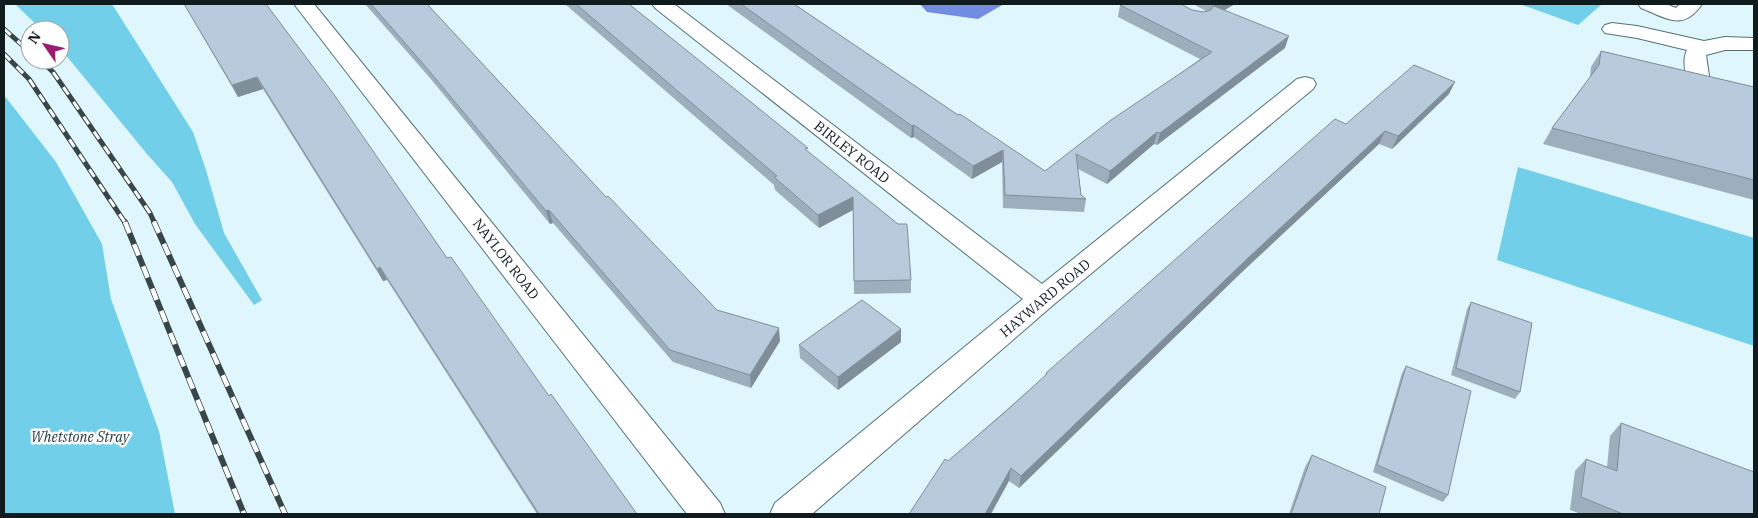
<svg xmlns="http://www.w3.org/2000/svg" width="1758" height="518" font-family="'IBM Plex Serif',serif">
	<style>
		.green { fill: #71cfea }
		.water { fill: #718ce1 }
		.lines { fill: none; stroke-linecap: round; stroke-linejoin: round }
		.minor-casing { stroke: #567078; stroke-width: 2 }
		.minor { fill: #fff; fill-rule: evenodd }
		.rail-far1-casing { stroke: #384649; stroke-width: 5 }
		.rail-casing { stroke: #384649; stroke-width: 6 }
		.rail-far1 { stroke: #fff; stroke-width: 3; stroke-dasharray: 9; stroke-linecap: butt }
		.rail { stroke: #fff; stroke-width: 4.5; stroke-dasharray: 12; stroke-linecap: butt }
		.wall { fill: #9dafbd }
		.shaded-wall { fill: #808e9a }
		.building { fill: #b7cbdc; stroke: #808e9a }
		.labels { text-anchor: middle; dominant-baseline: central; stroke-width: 5; stroke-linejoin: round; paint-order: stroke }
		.street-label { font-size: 14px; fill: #101b1e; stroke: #fff }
		.park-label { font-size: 14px; font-style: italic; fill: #233b42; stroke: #fff }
	</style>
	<rect width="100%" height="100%" fill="#dff6fd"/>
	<g class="green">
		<polygon points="15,4 112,4 193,132 206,170 224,233 262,300 254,305 195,224 172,182 147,154 60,48 60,30 42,30"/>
		<polygon points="1520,4 1602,4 1578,25"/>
		<polygon points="4,95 56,162 102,244 111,299 159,431 175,514 4,514"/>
		<polygon points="1518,167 1754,238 1754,346 1497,260"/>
	</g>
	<polygon class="water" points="920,4 1004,4 978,19 927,12"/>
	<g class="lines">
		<defs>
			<g id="minor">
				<polygon points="294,4 314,4 720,503 725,514 687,514"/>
				<polygon points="652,4 674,4 1042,284 1297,79 1305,77 1313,79 1316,84 1313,89 1052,306 812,514 770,514 775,503 1023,299 655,8"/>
				<path d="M1638,4H1666L1676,8L1680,4H1702C1683,32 1667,18 1641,8Z"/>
				<path d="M1612,23L1637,26L1704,41L1725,37L1754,38V50H1725L1706,55L1710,83L1707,88L1699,90L1691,88C1685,79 1682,59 1687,50L1637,38L1605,33L1602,29L1605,25Z"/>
			</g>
		</defs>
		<use href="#minor" class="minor-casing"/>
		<use href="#minor" class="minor"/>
		<defs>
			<g id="rail-far1">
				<polyline points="4,29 30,52"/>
				<polyline points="4,54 29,79 126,224"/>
				<polyline points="40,60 53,72 150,213 155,224"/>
			</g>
			<g id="rail">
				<polyline points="125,222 244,514"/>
				<polyline points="154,222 285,514"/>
			</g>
		</defs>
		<use href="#rail-far1" class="rail-far1-casing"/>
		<use href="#rail" class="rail-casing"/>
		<use href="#rail-far1" class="rail-far1"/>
		<use href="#rail" class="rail"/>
	</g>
	<g class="wall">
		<polygon points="184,4 266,4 447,258 549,396 637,514 537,514 387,280 383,281 263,89 238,97"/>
		<polygon points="365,4 427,4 606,197 717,310 780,341 751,388 673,362 553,223 550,224 430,78"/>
		<polygon points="565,4 629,4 808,152 911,280 911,293 854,294 853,210 819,228 775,190 774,185"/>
		<polygon points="726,4 794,4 958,115 1045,171 1200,59 1118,17 1120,5 1192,10 1204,12 1206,11 1195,5 1191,4 1235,4 1224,10 1285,48 1157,145 1154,144 1107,184 1078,169 1081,195 1086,199 1084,212 1003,208 1002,162 972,179 914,137 911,138"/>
		<polygon points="1601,51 1754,87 1754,200 1543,144 1552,128 1590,77 1591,67"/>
		<polygon points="1449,94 1392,149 1379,144 1243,271 1019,488 1009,481 948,461 1045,376 1046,373 1346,124"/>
		<polygon points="1471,302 1520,392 1515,399 1451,375 1467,309"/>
		<polygon points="901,342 838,390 800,358 799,345"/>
		<polygon points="1406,366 1448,495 1443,502 1373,472 1402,373"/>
		<polygon points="1621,423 1754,514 1581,514 1570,510 1575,471 1586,459 1607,467 1610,436"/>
		<polygon points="1312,455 1379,514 1289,514 1305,467"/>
	</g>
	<g class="shaded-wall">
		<polygon points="1218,4 1235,4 1211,18 1214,6"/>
		<polygon points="1289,36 1285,48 1157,145 1160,133"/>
		<polygon points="257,77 263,89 238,97 232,85"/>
		<polygon points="1455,82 1449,94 1392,149 1398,136"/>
		<polygon points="914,125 914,137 911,138 912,126"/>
		<polygon points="1385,131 1379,144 1243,271 1019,488 1021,476 1248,258"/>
		<polygon points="1157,132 1154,144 1107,184 1110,171"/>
		<polygon points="1003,150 1002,162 972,179 973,166"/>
		<polygon points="853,197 853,210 819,228 818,215"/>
		<polygon points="549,210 553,223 550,224 546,211"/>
		<polygon points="380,267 387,280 383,281 377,269"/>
		<polygon points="779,328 780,341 751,388 750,375"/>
		<polygon points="901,329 901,342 838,390 838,377"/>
		<polygon points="1011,468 1009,481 991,514 985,514"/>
	</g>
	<g class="building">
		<polygon points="184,4 266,4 335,96 447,258 451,257 549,396 551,394 637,514 539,514 380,267 377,269 257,77 232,85"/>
		<polygon points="371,4 427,4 606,197 608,196 717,310 779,328 750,375 670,350 549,210 546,211 425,66"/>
		<polygon points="576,4 629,4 808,148 805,149 898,224 907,224 911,280 854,281 853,197 818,215 774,177 777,176"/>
		<polygon points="741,4 794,4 958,115 960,114 1045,171 1111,120 1212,52 1120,5 1123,4 1181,4 1192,10 1204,12 1211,10 1214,5 1213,4 1218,4 1214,6 1289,36 1160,133 1157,132 1110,171 1076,154 1081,195 1086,199 1005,195 1003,150 973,166 914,125 912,126"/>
		<polygon points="1601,51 1754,87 1754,180 1552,128 1599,65"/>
		<polygon points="1414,65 1455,82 1398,136 1385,131 1248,258 1021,476 1011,468 985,514 909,514 945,459 948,461 1005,412 1047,374 1046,373 1335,119 1346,124"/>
		<polygon points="862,300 901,329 838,377 799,345"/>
		<polygon points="1471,302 1532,323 1520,392 1456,368"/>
		<polygon points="1406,366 1471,391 1448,495 1377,465"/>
		<polygon points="1621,423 1754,472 1754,514 1623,514 1581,497 1586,459 1617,471"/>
		<polygon points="1312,455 1386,487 1379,514 1291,514"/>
	</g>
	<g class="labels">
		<g class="street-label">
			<text transform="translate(852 152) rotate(38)">BIRLEY ROAD</text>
			<text transform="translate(506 259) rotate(52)">NAYLOR ROAD</text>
			<text transform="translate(1045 298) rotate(-40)">HAYWARD ROAD</text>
		</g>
		<g class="park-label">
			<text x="80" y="437">Whetstone Stray</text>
		</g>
	</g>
	<rect width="1758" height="518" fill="none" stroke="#101b1e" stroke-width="10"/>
	<g transform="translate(45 45) rotate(304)"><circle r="24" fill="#ffffff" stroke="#9fa4a5"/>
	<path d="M0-4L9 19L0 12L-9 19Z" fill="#9b1c71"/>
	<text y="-8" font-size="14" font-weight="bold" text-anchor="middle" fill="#101b1e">N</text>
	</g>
</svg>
